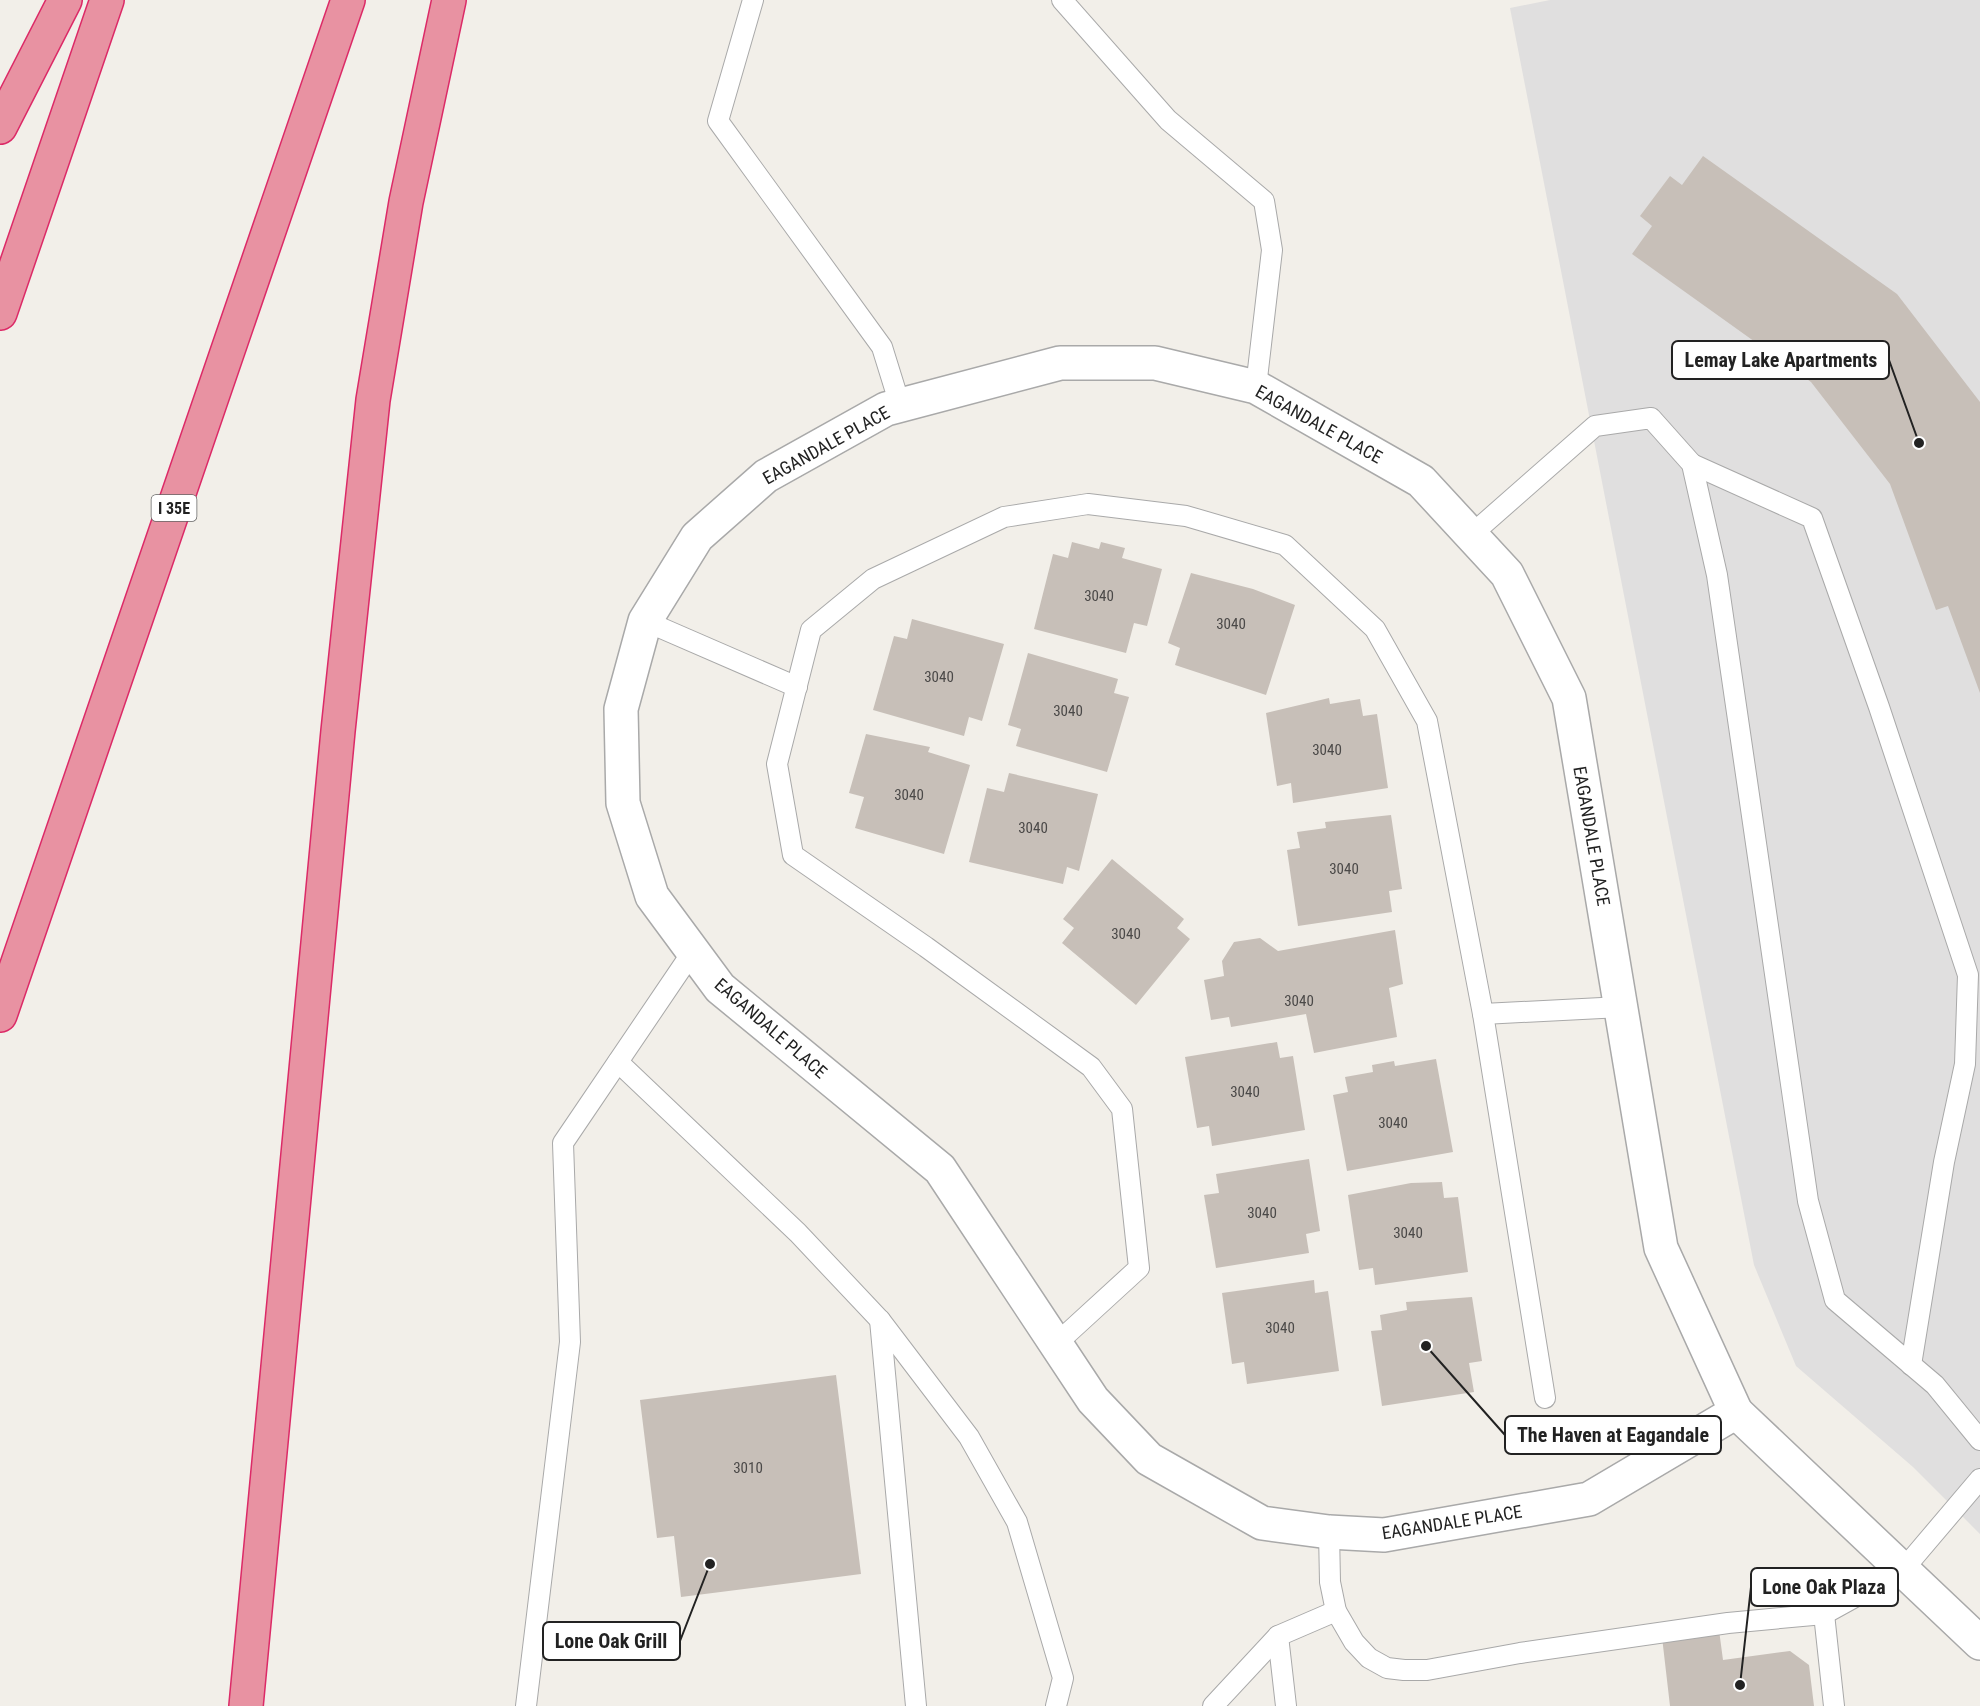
<svg xmlns="http://www.w3.org/2000/svg" width="1980" height="1706" font-family="'Roboto Condensed',sans-serif">
	<style>
		.residential { fill: #e0dfdf }
		.building { fill: #c7bfb8 }
		.lines { fill: none; stroke-linecap: round; stroke-linejoin: round }
		.service-casing { stroke: #a9a9a9; stroke-width: 22 }
		.minor-casing { stroke: #a9a9a9; stroke-width: 36 }
		.tertiary-casing { stroke: #a9a9a9; stroke-width: 36 }
		.motorway-casing { stroke: #dc2a67; stroke-width: 36 }
		.service { stroke: #fff; stroke-width: 20 }
		.minor { stroke: #fff; stroke-width: 33 }
		.tertiary { stroke: #fff; stroke-width: 33 }
		.motorway { stroke: #e892a2; stroke-width: 33 }
		.labels { text-anchor: middle; dominant-baseline: central; stroke-width: 6; stroke-linejoin: round; paint-order: stroke }
		.number-label { font-size: 15px; fill: #4b4948 }
		.shield { fill: #fff; stroke: #646464; stroke-width: 1.5 }
		.shield-label { font-size: 16px; font-weight: bold; fill: #222 }
		.street-label { font-size: 18px; fill: #222; stroke: #fff }
		.leader { fill: none; stroke: #222; stroke-width: 2 }
		.callout-dot { fill: #222; stroke: #fff; stroke-width: 2 }
		.callout { fill: #fff; stroke: #222; stroke-width: 2 }
		.callout-label { font-size: 20px; text-anchor: middle; font-weight: bold; fill: #222 }
	</style>
	<rect width="100%" height="100%" fill="#f2efe9"/>
	<polygon class="residential" points="1550,0 1980,0 1980,1534 1913,1467 1796,1366 1754,1265 1510,8"/>
	<g class="building">
		<polygon points="1703,156 1897,294 1980,402 1980,693 1948,606 1936,610 1890,484 1811,382 1632,254 1652,226 1640,216 1670,176 1682,185"/>
		<polygon points="1072,542 1099,549 1101,542 1125,548 1122,558 1162,569 1147,626 1134,623 1126,653 1034,629 1053,554 1068,558"/>
		<polygon points="1191,573 1253,589 1295,605 1266,695 1175,665 1180,648 1168,643"/>
		<polygon points="912,619 1004,644 982,721 969,717 964,736 873,710 894,636 907,639"/>
		<polygon points="1028,653 1118,679 1114,693 1129,697 1107,772 1016,746 1021,729 1008,725"/>
		<polygon points="1329,698 1330,704 1360,699 1363,716 1377,714 1388,788 1293,803 1291,783 1277,786 1266,713"/>
		<polygon points="866,734 930,747 928,752 970,765 944,854 855,828 864,797 849,793"/>
		<polygon points="1009,773 1098,794 1079,871 1067,867 1063,884 969,862 987,788 1004,792"/>
		<polygon points="1391,815 1402,889 1389,891 1392,912 1298,926 1287,850 1300,848 1297,832 1326,828 1325,822"/>
		<polygon points="1112,859 1184,919 1177,928 1190,939 1136,1005 1062,943 1074,928 1063,919"/>
		<polygon points="1395,930 1403,984 1389,988 1397,1037 1314,1053 1306,1014 1231,1027 1229,1017 1211,1020 1204,980 1224,976 1222,961 1234,942 1260,938 1278,951"/>
		<polygon points="1277,1042 1280,1058 1293,1056 1305,1130 1212,1146 1209,1126 1197,1128 1185,1057"/>
		<polygon points="1436,1059 1453,1152 1347,1171 1333,1095 1348,1092 1345,1077 1373,1072 1372,1065 1394,1061 1395,1066"/>
		<polygon points="1309,1159 1320,1231 1306,1234 1309,1253 1216,1268 1204,1195 1219,1193 1216,1174"/>
		<polygon points="1442,1182 1444,1198 1458,1197 1468,1272 1375,1285 1373,1268 1359,1270 1348,1195 1411,1183"/>
		<polygon points="1314,1280 1315,1293 1328,1291 1339,1371 1247,1384 1244,1362 1232,1364 1222,1293"/>
		<polygon points="1472,1297 1482,1361 1469,1363 1474,1392 1382,1406 1371,1331 1382,1330 1380,1315 1407,1310 1406,1302"/>
		<polygon points="836,1375 861,1574 681,1597 674,1536 657,1538 640,1400"/>
		<polygon points="1719,1630 1723,1660 1790,1651 1809,1665 1814,1706 1670,1706 1662,1637"/>
	</g>
	<g class="lines">
		<defs>
			<g id="service">
				<polyline points="753,0 718,121 882,347 900,405"/>
				<polyline points="1062,0 1168,120 1264,201 1272,250 1256,387"/>
				<polyline points="1692,464 1812,518 1879,707 1968,975 1965,1064 1944,1162 1911,1365"/>
				<polyline points="1471,535 1595,426 1651,418 1692,464 1717,575 1808,1201 1835,1300 1935,1385 1980,1440"/>
				<polyline points="645,621 797,687"/>
				<polyline points="1483,1014 1621,1007"/>
				<polyline points="618,1062 798,1233 880,1320 969,1437 1017,1522 1063,1678 1056,1706"/>
				<polyline points="880,1320 916,1706"/>
				<polyline points="1056,1344 1139,1268 1122,1109 1091,1067 926,947 793,855 777,764 811,630 873,579 1004,517 1088,504 1186,516 1285,545 1375,629 1427,721 1483,1014 1545,1398"/>
				<polyline points="1329,1532 1330,1582 1336,1611 1354,1642 1369,1658 1387,1668 1404,1670 1427,1670 1520,1653 1728,1623 1824,1614 1902,1571 1980,1479"/>
				<polyline points="1824,1614 1834,1706"/>
				<polyline points="1278,1636 1286,1706"/>
				<polyline points="526,1706 570,1342 563,1143 693,951"/>
				<polyline points="1213,1706 1278,1636 1336,1611"/>
			</g>
			<polygon id="minor" points="1060,363 1155,363 1256,387 1421,481 1507,574 1569,698 1661,1248 1736,1412 1589,1499 1384,1535 1329,1532 1262,1523 1149,1459 1093,1400 940,1169 720,988 652,896 623,803 621,709 645,621 697,537 766,476 886,409"/>
			<polyline id="tertiary" points="1736,1412 1980,1643"/>
			<g id="motorway">
				<polyline points="0,127 65,0"/>
				<polyline points="0,313 107,0"/>
				<polyline points="0,1015 348,0"/>
				<polyline points="246,1706 338,731 373,400 406,202 449,0"/>
			</g>
		</defs>
		<use href="#service" class="service-casing"/>
		<use href="#minor" class="minor-casing"/>
		<use href="#tertiary" class="tertiary-casing"/>
		<use href="#motorway" class="motorway-casing"/>
		<use href="#service" class="service"/>
		<use href="#minor" class="minor"/>
		<use href="#tertiary" class="tertiary"/>
		<use href="#motorway" class="motorway"/>
	</g>
	<g class="labels">
		<g class="number-label">
			<text x="1099" y="596">3040</text>
			<text x="1231" y="624">3040</text>
			<text x="939" y="677">3040</text>
			<text x="1068" y="711">3040</text>
			<text x="1327" y="750">3040</text>
			<text x="909" y="795">3040</text>
			<text x="1033" y="828">3040</text>
			<text x="1344" y="869">3040</text>
			<text x="1126" y="934">3040</text>
			<text x="1299" y="1001">3040</text>
			<text x="1245" y="1092">3040</text>
			<text x="1393" y="1123">3040</text>
			<text x="1262" y="1213">3040</text>
			<text x="1408" y="1233">3040</text>
			<text x="1280" y="1328">3040</text>
			<text x="748" y="1468">3010</text>
		</g>
		<rect class="shield" x="151.5" y="495" width="45" height="26" rx="4.5"/>
		<g class="shield-label">
			<text x="174" y="508">I 35E</text>
		</g>
		<g class="street-label">
			<text transform="translate(1319 424) rotate(29)">EAGANDALE PLACE</text>
			<text transform="translate(826 445) rotate(-29)">EAGANDALE PLACE</text>
			<text transform="translate(1592 836) rotate(80)">EAGANDALE PLACE</text>
			<text transform="translate(771 1028) rotate(41)">EAGANDALE PLACE</text>
			<text transform="translate(1452 1522) rotate(-9)">EAGANDALE PLACE</text>
		</g>
	</g>
	<path class="leader" d="M1919 443L1889 360M1426 1346L1505 1435M1740 1685L1751 1587M710 1564L680 1641"/>
	<g class="callout-dot">
		<circle cx="1919" cy="443" r="6"/>
		<circle cx="1426" cy="1346" r="6"/>
		<circle cx="1740" cy="1685" r="6"/>
		<circle cx="710" cy="1564" r="6"/>
	</g>
	<g class="callout">
		<rect x="1672" y="341" width="217" height="38" rx="6"/>
		<rect x="1505" y="1416" width="216" height="38" rx="6"/>
		<rect x="1751" y="1568" width="147" height="38" rx="6"/>
		<rect x="543" y="1622" width="137" height="38" rx="6"/>
	</g>
	<g class="callout-label">
		<text x="1781" y="367">Lemay Lake Apartments</text>
		<text x="1613" y="1442">The Haven at Eagandale</text>
		<text x="1824" y="1594">Lone Oak Plaza</text>
		<text x="611" y="1648">Lone Oak Grill</text>
	</g>
</svg>
